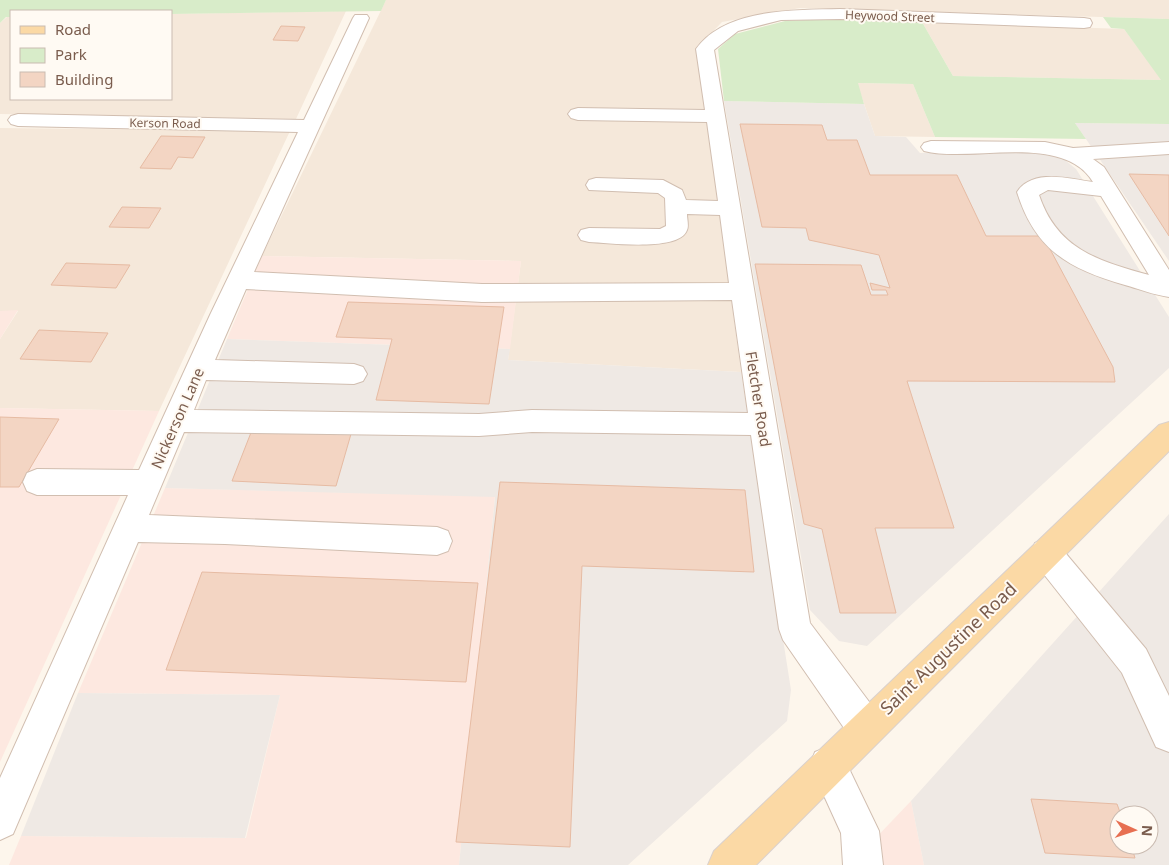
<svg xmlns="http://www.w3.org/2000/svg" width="1169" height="865" font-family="'Noto Sans',sans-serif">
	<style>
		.residential { fill: #f5e8da }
		.commercial { fill: #fde8e0 }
		.industrial { fill: #efe9e4; fill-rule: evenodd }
		.green { fill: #d8ecc9 }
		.building { fill: #f3d5c3; stroke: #e6bba3 }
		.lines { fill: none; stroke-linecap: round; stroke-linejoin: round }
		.minor-casing { stroke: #d1beb0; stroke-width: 2 }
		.major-casing { stroke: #dad1cd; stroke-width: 2 }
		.minor { fill: #fff; fill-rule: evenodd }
		.major { fill: #fbd9a5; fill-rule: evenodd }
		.labels { text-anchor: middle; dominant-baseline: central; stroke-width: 4; stroke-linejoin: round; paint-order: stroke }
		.far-street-label { font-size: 12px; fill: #7a5c4d; stroke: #fffaf3 }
		.street-label { font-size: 15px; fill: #7a5c4d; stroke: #fffaf3 }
		.near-street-label { font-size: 18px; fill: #7a5c4d; stroke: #fffaf3 }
	</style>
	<rect width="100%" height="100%" fill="#fdf6ec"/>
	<g class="residential">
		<polygon points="386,0 1169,0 1169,19 800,8 722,22 697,48 741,372 508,360 521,261 262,256"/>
		<polygon points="346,11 296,119 0,114 0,23 7,17 11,17 11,99 171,99 171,14"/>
		<polygon points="922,22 1124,29 1162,80 953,76"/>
		<polygon points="857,83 913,84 935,137 875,136"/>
		<polygon points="0,128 290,131 159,411 0,408 0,339 18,311 0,311"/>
	</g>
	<g class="commercial">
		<polygon points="262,256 521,261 510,349 227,339"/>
		<polygon points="18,310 0,339 0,311"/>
		<polygon points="0,408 159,411 0,762"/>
		<polygon points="165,488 495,496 459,865 9,865 21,836 246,838 280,695 78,693"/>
		<polygon points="911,801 924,865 850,865"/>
	</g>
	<g class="industrial">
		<polygon points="724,101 864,104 875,136 906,137 920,153 1040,151 1060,156 1076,169 1169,317 1169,368 867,646 839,641 810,610"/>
		<polygon points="1075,123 1169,124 1169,261 1086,139"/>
		<polygon points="227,339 510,349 508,360 741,372 791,690 787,721 628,865 459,865 495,497 165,488"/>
		<path d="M1169,514V865H924L911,801ZM1119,815H1149V845H1119Z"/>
		<polygon points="78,693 280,695 245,838 21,836"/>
	</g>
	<g class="green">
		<polygon points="0,0 386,0 381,11 171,14 171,11 11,11 11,17 6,17 0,23"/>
		<polygon points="1103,17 1169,19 1169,124 1075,123 1086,139 935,137 913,84 858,83 864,104 724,101 718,49 735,34 785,21 850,18 922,22 953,76 1161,80 1124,29 1111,28"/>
	</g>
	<g class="building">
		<polygon points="281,26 305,27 298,41 273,40"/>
		<polygon points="740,124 822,125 827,140 857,140 870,175 957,175 986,236 1043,236 1113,367 1115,382 907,381 954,528 875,528 896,613 840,613 822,529 804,524 755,264 861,265 871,295 888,295 886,290 872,290 870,283 890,288 879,255 809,240 806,228 762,227"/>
		<polygon points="161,136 205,137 193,158 178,157 171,169 140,168"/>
		<polygon points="1129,174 1169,175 1169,236"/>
		<polygon points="122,207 161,208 149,228 109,227"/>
		<polygon points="66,263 130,265 116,288 51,285"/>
		<polygon points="348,302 504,307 489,404 376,400 392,339 336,337"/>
		<polygon points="39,330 108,333 91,362 20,359"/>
		<polygon points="0,417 59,419 19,487 0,487"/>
		<polygon points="252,430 351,434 336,486 232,481"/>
		<polygon points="500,482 745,490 754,572 582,566 570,847 456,842"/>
		<polygon points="202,572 478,583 466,682 166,670"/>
		<polygon points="1031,799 1117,804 1121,815 1119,815 1119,845 1131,845 1135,858 1045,853"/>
	</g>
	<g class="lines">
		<defs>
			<g id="minor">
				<path d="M840,9L1084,18L1090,19L1092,23L1090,27L1084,28L840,19L781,20L738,31L714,50L810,623L879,715L884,728L879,741L866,746L853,741L783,640L779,629L751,435L532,432L479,436L184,432L149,515L437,527L448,531L452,541L448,551L437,555L225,544L138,542L13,834L0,840V778L128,495H37L27,491L23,482L27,473L37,469L139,470L210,315L298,132L18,126L11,124L8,120L11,116L18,114L304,120L353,18L355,15H367L369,18L254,272L482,284L729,283L720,215L687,214C687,219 689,226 687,230C680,252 609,243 589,242L581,240L578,235L581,230L589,228L660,229L666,226L665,198L658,193L589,190L586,185L589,180L596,178L663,180L682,190L686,200L718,201L707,122L578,120L571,118L568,114L571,110L578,108L705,110L696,49C725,8 795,10 840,9ZM246,289L482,302L732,300L748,413L532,410L479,414L194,410L206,380L354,384L363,381L367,374L363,367L354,364L215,360Z"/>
				<path d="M931,141L1045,142L1073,148L1169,142V154L1093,159L1104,167L1169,270V297C1154,295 1139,289 1125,285C1069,269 1035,250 1017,192C1033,168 1069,179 1093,182C1063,132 971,163 924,151L921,147L924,143ZM1048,190L1101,196L1149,275C1098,261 1057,249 1039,195Z"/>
				<polygon points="1046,539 1057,543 1146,649 1169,696 1169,752 1156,747 1122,673 1035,563 1031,553 1035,543"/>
				<polygon points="828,747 841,752 879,831 883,865 843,865 841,833 810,765 815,752"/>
			</g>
			<polygon id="major" points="1169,422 1169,451 756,865 708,865 714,851 1159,425"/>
		</defs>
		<use href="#minor" class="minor-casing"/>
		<use href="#major" class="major-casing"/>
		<use href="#minor" class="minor"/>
		<use href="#major" class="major"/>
	</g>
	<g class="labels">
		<g class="far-street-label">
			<text transform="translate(890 16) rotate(2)">Heywood Street</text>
			<text transform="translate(165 123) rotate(1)">Kerson Road</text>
		</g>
		<g class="street-label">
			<text transform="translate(759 399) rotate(81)">Fletcher Road</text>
			<text transform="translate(177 418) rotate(-66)">Nickerson Lane</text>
		</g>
		<g class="near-street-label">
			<text transform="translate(948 648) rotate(-44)">Saint Augustine Road</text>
		</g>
	</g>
	<rect x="10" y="10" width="162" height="90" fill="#fffaf3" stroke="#cabbb1"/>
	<rect x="20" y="26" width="25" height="8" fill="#fbd9a5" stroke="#cabbb1"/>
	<text x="55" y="35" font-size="15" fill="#7a5c4d">Road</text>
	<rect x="20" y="48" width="25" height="15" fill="#d8ecc9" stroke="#cabbb1"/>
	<text x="55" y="60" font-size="15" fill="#7a5c4d">Park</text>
	<rect x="20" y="72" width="25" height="15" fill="#f3d5c3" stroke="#cabbb1"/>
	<text x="55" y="85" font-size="15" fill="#7a5c4d">Building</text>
	<g transform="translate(1134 830) rotate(93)"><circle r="24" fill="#fffaf3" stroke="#cabbb1"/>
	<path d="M0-4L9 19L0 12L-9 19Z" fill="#e76f51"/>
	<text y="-8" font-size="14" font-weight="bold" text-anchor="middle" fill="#7a5c4d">N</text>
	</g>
</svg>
